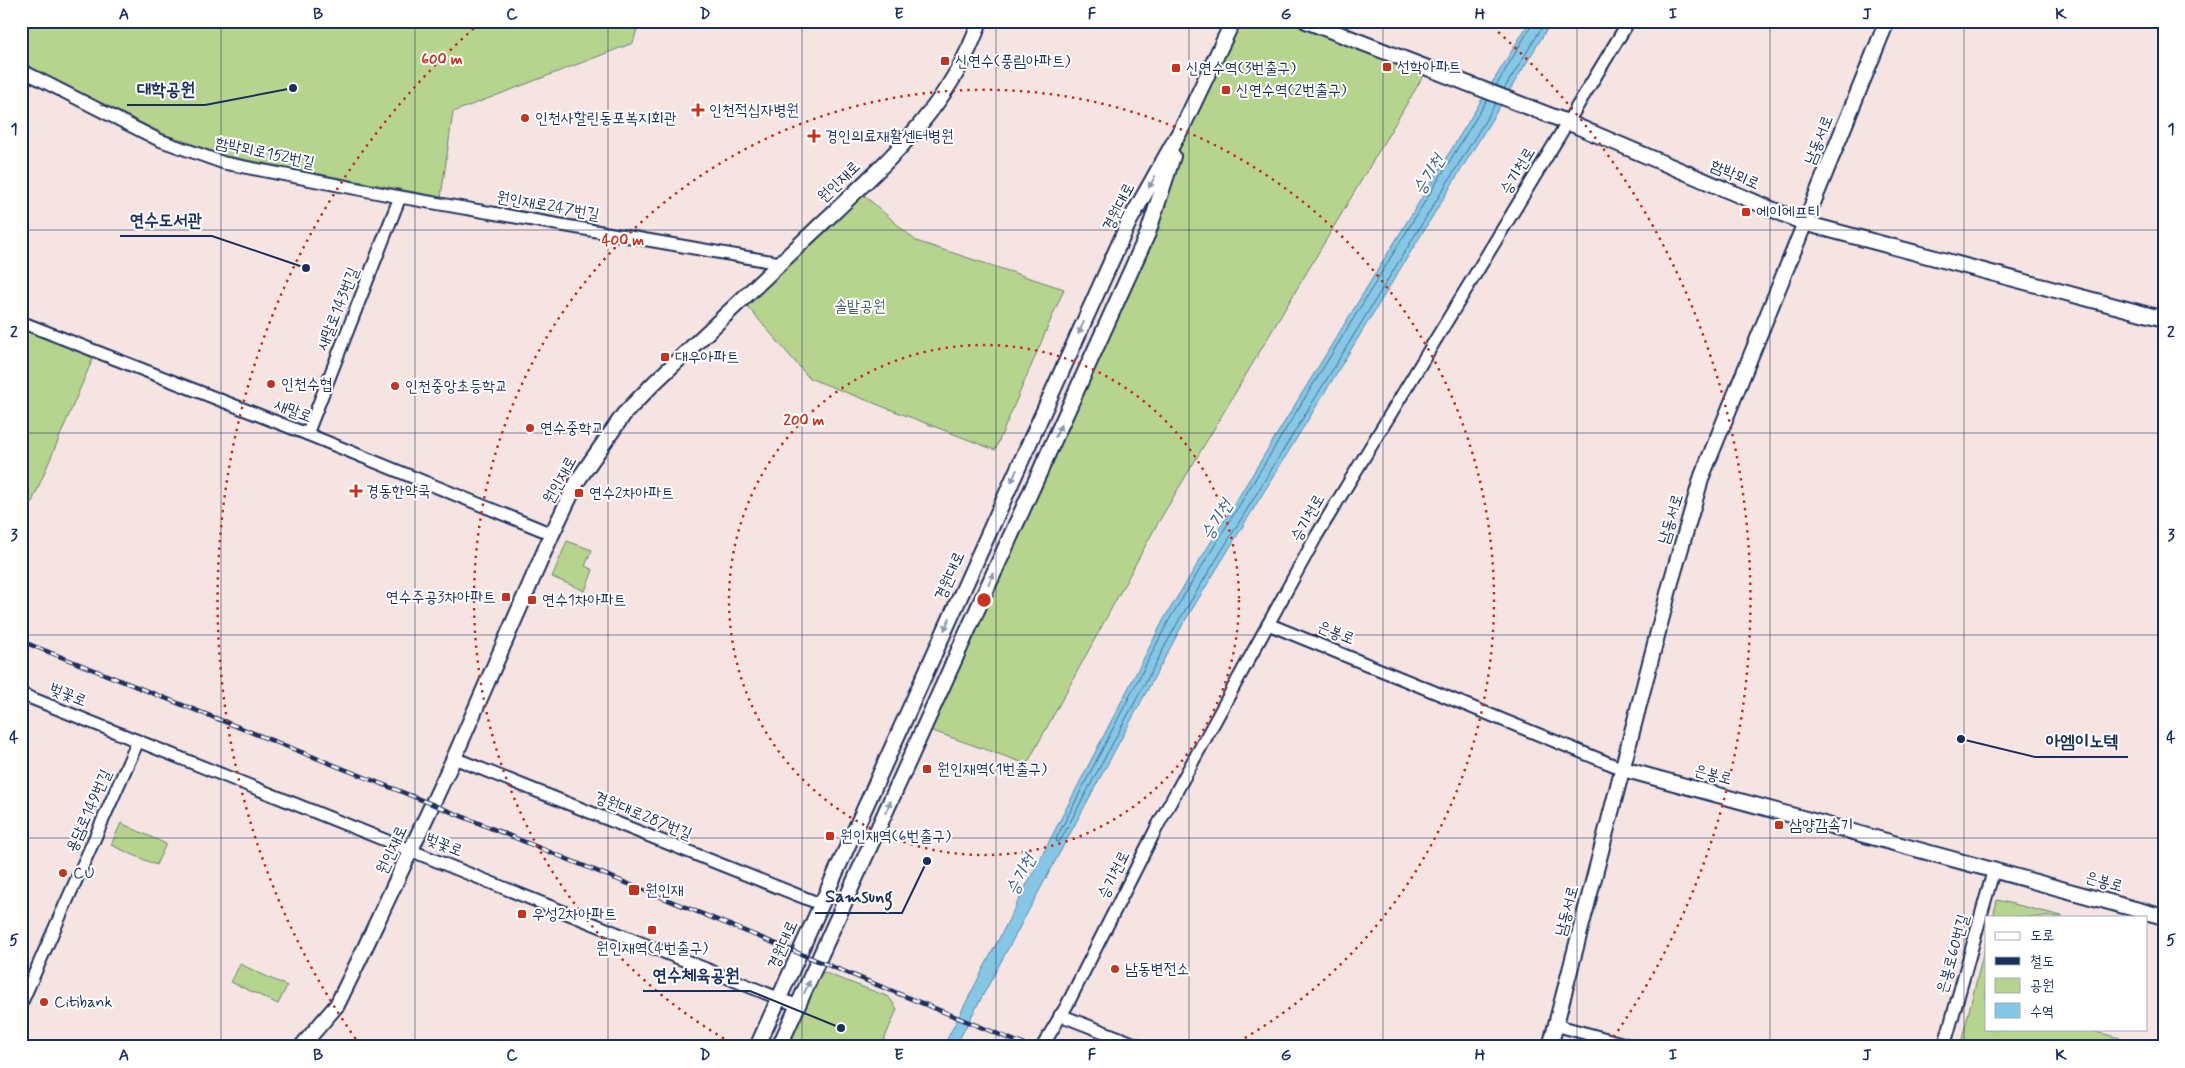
<svg xmlns="http://www.w3.org/2000/svg" width="2185" height="1068" font-family="Mynerve,'Poor Story',sans-serif">
	<style>
		.green { fill: #b6d48d; stroke: #688276 }
		.water { fill: #85c7e5; stroke: #5b8aaf }
		.lines { fill: none; stroke-linecap: round; stroke-linejoin: round }
		.shore { stroke: #456c94; stroke-width: 1 }
		.minor-casing { stroke: #1b2f5e; stroke-width: 15 }
		.major-casing { stroke: #1b2f5e; stroke-width: 18 }
		.minor { stroke: #fff; stroke-width: 11 }
		.major { stroke: #fff; stroke-width: 14 }
		.rail-casing { stroke: #1b2f5e; stroke-width: 4.5 }
		.rail { stroke: #fff; stroke-width: 2.5; stroke-dasharray: 8; stroke-linecap: butt }
		.oneway { fill: #8d97ae }
		.grid { fill: none; stroke: #1b2f5e; stroke-width: 1; stroke-opacity: 0.55 }
		.ring { fill: none; stroke: #c8321e; stroke-width: 2.5; stroke-dasharray: 2.5 5 }
		.poi-dot { fill: #c8321e; stroke: #fff; stroke-width: 2 }
		.labels { text-anchor: middle; dominant-baseline: central; stroke-width: 4; stroke-linejoin: round; paint-order: stroke }
		.poi-label { font-size: 16px; fill: #1b2f5e; stroke: #fff; text-anchor: start }
		.street-label { font-size: 16px; fill: #1b2f5e; stroke: #fff }
		.park-label { font-size: 16px; fill: #4a616c; stroke: #fff }
		.water-label { font-size: 18px; font-style: italic; fill: #3b5d86; stroke: #fff }
		.centre { fill: #c8321e; stroke: #fff; stroke-width: 2.5 }
		.ring-label { font-size: 15px; text-anchor: middle; font-weight: bold; fill: #c8321e; stroke: #fff; stroke-width: 4; stroke-linejoin: round; paint-order: stroke }
		.leader { fill: none; stroke: #1b2f5e; stroke-width: 2 }
		.callout-dot { fill: #1b2f5e; stroke: #fff; stroke-width: 2 }
		.callout-label { font-size: 18px; text-anchor: middle; font-weight: bold; fill: #1b2f5e; stroke: #fff; stroke-width: 4; stroke-linejoin: round; paint-order: stroke }
		.neatline { fill: none; stroke: #1b2f5e; stroke-width: 2 }
		.grid-label { font-size: 16px; text-anchor: middle; font-weight: bold; fill: #1b2f5e }
	</style>
	<rect width="100%" height="100%" fill="#f5e4e1"/>
	<filter id="ink" filterUnits="userSpaceOnUse"><feTurbulence type="fractalNoise" baseFrequency=".02" numOctaves="2"/><feDisplacementMap in="SourceGraphic" scale="10" xChannelSelector="R" yChannelSelector="G"/><feConvolveMatrix kernelMatrix="1 2 1 2 8 2 1 2 1" color-interpolation-filters="sRGB"/></filter>
	<g filter="url(#ink)">
		<g class="green">
			<polygon points="21,21 639,21 639,22 633,43 453,112 441,197 226,156 164,134 21,64"/>
			<polygon points="1233,21 1298,21 1428,68 1155,528 1027,764 924,728 1148,233 1184,124"/>
			<polygon points="857,189 916,241 1064,289 995,450 809,378 741,299"/>
			<polygon points="21,322 96,351 21,528"/>
			<polygon points="567,541 592,550 585,566 593,570 585,591 552,577"/>
			<polygon points="121,823 166,844 156,865 111,845"/>
			<polygon points="1997,900 2062,916 2062,917 1993,917"/>
			<polygon points="1986,943 1986,1029 2084,1029 2157,1047 1960,1047"/>
			<polygon points="240,964 287,986 278,1004 231,982"/>
			<polygon points="820,971 889,997 897,1009 881,1047 785,1047"/>
		</g>
		<polygon class="water" points="1530,21 1552,21 1183,624 955,1047 943,1047 1165,617"/>
		<g class="lines">
			<g class="shore">
				<polyline points="1496,86 1534,21"/>
				<polyline points="1504,89 1546,21"/>
				<polyline points="1487,100 1169,620 1056,839 1057,842 1060,841 1178,622 1496,103"/>
			</g>
			<defs>
				<g id="minor">
					<polyline points="21,70 159,140 224,163 400,197 780,263"/>
					<polyline points="21,322 307,434 552,534"/>
					<polyline points="307,434 400,197"/>
					<polyline points="1268,624 1623,769"/>
					<polyline points="21,694 798,1006"/>
					<polyline points="454,758 820,904"/>
					<polyline points="21,1004 138,741"/>
					<polyline points="1060,1015 1143,1047"/>
					<polyline points="1555,1025 1636,1047"/>
					<polyline points="1042,1047 1067,1005 1158,825 1317,535 1629,21"/>
					<polyline points="1944,1047 1994,869"/>
				</g>
				<g id="major">
					<polyline points="1306,21 1567,122 1804,223 2164,319"/>
					<polyline points="1623,769 2164,917"/>
					<path d="M301,1047L337,1005L361,956L454,758L552,534L578,480L624,414L654,383C707,333 760,282 813,232C878,170 950,110 980,21"/>
					<polyline points="757,1047 1129,222 1184,124 1233,21"/>
					<polyline points="779,1047 1148,233 1173,156"/>
					<polyline points="1550,1047 1671,582 1702,476 1887,21"/>
				</g>
			</defs>
			<use href="#minor" class="minor-casing"/>
			<use href="#major" class="major-casing"/>
			<use href="#minor" class="minor"/>
			<use href="#major" class="major"/>
			<defs>
				<polyline id="rail" points="21,641 402,792 1030,1047"/>
			</defs>
			<use href="#rail" class="rail-casing"/>
			<use href="#rail" class="rail"/>
		</g>
		<defs><path id="oneway-solid" d="M-6-.8H1V-3.2L6.5 0L1 3.2V.8H-6Z" transform="scale(1.25)"/></defs>
		<g class="oneway">
			<use href="#oneway-solid" transform="translate(1152 182) rotate(119)"/>
			<use href="#oneway-solid" transform="translate(1081 328) rotate(114)"/>
			<use href="#oneway-solid" transform="translate(1058 431) rotate(-66)"/>
			<use href="#oneway-solid" transform="translate(1014 476) rotate(114)"/>
			<use href="#oneway-solid" transform="translate(991 579) rotate(-66)"/>
			<use href="#oneway-solid" transform="translate(947 624) rotate(114)"/>
			<use href="#oneway-solid" transform="translate(888 807) rotate(-66)"/>
			<use href="#oneway-solid" transform="translate(807 987) rotate(-66)"/>
		</g>
	</g>
	<path class="grid" d="M221,21V1047M415,21V1047M608,21V1047M802,21V1047M996,21V1047M1189,21V1047M1383,21V1047M1577,21V1047M1770,21V1047M1964,21V1047M21,230H2164M21,433H2164M21,635H2164M21,838H2164"/>
	<g class="ring">
		<circle cx="984" cy="600" r="255"/>
		<path d="M737 1046A510 510 0 1 1 1231 1046"/>
		<path d="M360 1045A766 766 0 0 1 481 22M1487 22A766 766 0 0 1 1608 1045"/>
	</g>
	<g class="poi-dot">
		<rect x="940" y="56" width="10" height="10" rx="2.5"/>
		<rect x="1382" y="62" width="10" height="10" rx="2.5"/>
		<rect x="1171" y="63" width="10" height="10" rx="2.5"/>
		<rect x="1221" y="85" width="10" height="10" rx="2.5"/>
		<path d="M695.5 102.5h5v5h5v5h-5v5h-5v-5h-5v-5h5z"/>
		<circle cx="525" cy="118" r="5"/>
		<path d="M811.5 128.5h5v5h5v5h-5v5h-5v-5h-5v-5h5z"/>
		<rect x="1741" y="207" width="10" height="10" rx="2.5"/>
		<rect x="660" y="352" width="10" height="10" rx="2.5"/>
		<circle cx="271" cy="384" r="5"/>
		<circle cx="395" cy="386" r="5"/>
		<circle cx="530" cy="428" r="5"/>
		<path d="M353.5 483.5h5v5h5v5h-5v5h-5v-5h-5v-5h5z"/>
		<rect x="574" y="488" width="10" height="10" rx="2.5"/>
		<rect x="501" y="592" width="10" height="10" rx="2.5"/>
		<rect x="527" y="595" width="10" height="10" rx="2.5"/>
		<rect x="922" y="764" width="10" height="10" rx="2.5"/>
		<rect x="1774" y="820" width="10" height="10" rx="2.5"/>
		<rect x="825" y="831" width="10" height="10" rx="2.5"/>
		<circle cx="63" cy="873" r="5"/>
		<rect x="628" y="884" width="12" height="12" rx="2.5"/>
		<rect x="517" y="909" width="10" height="10" rx="2.5"/>
		<rect x="647" y="925" width="10" height="10" rx="2.5"/>
		<circle cx="1115" cy="969" r="5"/>
		<circle cx="44" cy="1002" r="5"/>
	</g>
	<g class="labels">
		<g class="poi-label">
			<text x="955" y="61">신연수(풍림아파트)</text>
			<text x="1397" y="67">선학아파트</text>
			<text x="1186" y="68">신연수역(3번출구)</text>
			<text x="1236" y="90">신연수역(2번출구)</text>
			<text x="709" y="110">인천적십자병원</text>
			<text x="535" y="118">인천사할린동포복지회관</text>
			<text x="825" y="136">경인의료재활센터병원</text>
			<text x="1756" y="212">에이에프티</text>
			<text x="675" y="357">대우아파트</text>
			<text x="281" y="384">인천수협</text>
			<text x="405" y="386">인천중앙초등학교</text>
			<text x="540" y="428">연수중학교</text>
			<text x="366" y="491">경동한약국</text>
			<text x="589" y="493">연수2차아파트</text>
			<text x="496" y="597" text-anchor="end">연수주공3차아파트</text>
			<text x="542" y="600">연수1차아파트</text>
			<text x="937" y="769">원인재역(1번출구)</text>
			<text x="1789" y="825">삼양감속기</text>
			<text x="840" y="836">원인재역(6번출구)</text>
			<text x="73" y="873">CU</text>
			<text x="645" y="890">원인재</text>
			<text x="532" y="914">우성2차아파트</text>
			<text x="652" y="948" text-anchor="middle">원인재역(4번출구)</text>
			<text x="1125" y="969">남동변전소</text>
			<text x="54" y="1002">Citibank</text>
		</g>
		<g class="street-label">
			<text transform="translate(1819 140) rotate(-68)">남동서로</text>
			<text transform="translate(265 153) rotate(12)">함박뫼로152번길</text>
			<text transform="translate(1518 171) rotate(-59)">승기천로</text>
			<text transform="translate(1735 175) rotate(23)">함박뫼로</text>
			<text transform="translate(839 182) rotate(-44)">원인재로</text>
			<text transform="translate(548 206) rotate(10)">원인재로247번길</text>
			<text transform="translate(1119 207) rotate(-63)">경원대로</text>
			<text transform="translate(338 309) rotate(-68)">새말로143번길</text>
			<text transform="translate(293 411) rotate(21)">새말로</text>
			<text transform="translate(560 480) rotate(-61)">원인재로</text>
			<text transform="translate(1308 518) rotate(-60)">승기천로</text>
			<text transform="translate(1671 519) rotate(-73)">남동서로</text>
			<text transform="translate(950 576) rotate(-66)">경원대로</text>
			<text transform="translate(1336 633) rotate(22)">은봉로</text>
			<text transform="translate(68 695) rotate(22)">벚꽃로</text>
			<text transform="translate(1713 775) rotate(15)">은봉로</text>
			<text transform="translate(89 811) rotate(-66)">용담로149번길</text>
			<text transform="translate(643 816) rotate(22)">경원대로287번길</text>
			<text transform="translate(444 845) rotate(22)">벚꽃로</text>
			<text transform="translate(392 850) rotate(-65)">원인재로</text>
			<text transform="translate(1114 875) rotate(-63)">승기천로</text>
			<text transform="translate(2104 882) rotate(16)">은봉로</text>
			<text transform="translate(1567 911) rotate(-75)">남동서로</text>
			<text transform="translate(783 945) rotate(-66)">경원대로</text>
			<text transform="translate(1953 954) rotate(-74)">은봉로60번길</text>
		</g>
		<g class="park-label">
			<text x="860" y="306">솔밭공원</text>
		</g>
		<g class="water-label">
			<text transform="translate(1429 175) rotate(-58)">승기천</text>
			<text transform="translate(1217 520) rotate(-58)">승기천</text>
			<text transform="translate(1021 875) rotate(-62)">승기천</text>
		</g>
	</g>
	<circle cx="984" cy="600" r="8" class="centre"/>
	<g class="ring-label">
		<text x="442" y="64">600 m</text>
		<text x="623" y="245">400 m</text>
		<text x="804" y="425">200 m</text>
	</g>
	<path class="leader" d="M293 88L205 105H127M306 268L212 236H120M1961 739L2035 757H2128M927 861L902 913H815M841 1028L750 991H643"/>
	<g class="callout-dot">
		<circle cx="293" cy="88" r="5"/>
		<circle cx="306" cy="268" r="5"/>
		<circle cx="1961" cy="739" r="5"/>
		<circle cx="927" cy="861" r="5"/>
		<circle cx="841" cy="1028" r="5"/>
	</g>
	<g class="callout-label">
		<text x="166" y="95">대학공원</text>
		<text x="166" y="226">연수도서관</text>
		<text x="2082" y="747">아엠이노텍</text>
		<text x="859" y="902">Samsung</text>
		<text x="696" y="981">연수체육공원</text>
	</g>
	<rect width="2185" height="1068" fill="none" stroke="#fff" stroke-width="55"/>
	<rect x="1985" y="916" width="162" height="115" fill="#ffffff" stroke="#a4acbf"/>
	<rect x="1995" y="932" width="25" height="8" fill="#ffffff" stroke="#a4acbf"/>
	<text x="2030" y="940" font-size="15" fill="#1b2f5e">도로</text>
	<rect x="1995" y="957" width="25" height="8" fill="#1b2f5e" stroke="#a4acbf"/>
	<text x="2030" y="966" font-size="15" fill="#1b2f5e">철도</text>
	<rect x="1995" y="978" width="25" height="15" fill="#b6d48d" stroke="#a4acbf"/>
	<text x="2030" y="990" font-size="15" fill="#1b2f5e">공원</text>
	<rect x="1995" y="1003" width="25" height="15" fill="#85c7e5" stroke="#a4acbf"/>
	<text x="2030" y="1016" font-size="15" fill="#1b2f5e">수역</text>
	<rect x="28" y="28" width="2130" height="1012" class="neatline"/>
	<g class="grid-label">
		<text x="124" y="19">A</text>
		<text x="318" y="19">B</text>
		<text x="512" y="19">C</text>
		<text x="705" y="19">D</text>
		<text x="899" y="19">E</text>
		<text x="1092" y="19">F</text>
		<text x="1286" y="19">G</text>
		<text x="1480" y="19">H</text>
		<text x="1673" y="19">I</text>
		<text x="1867" y="19">J</text>
		<text x="2061" y="19">K</text>
		<text x="14" y="134">1</text>
		<text x="2171" y="134">1</text>
		<text x="14" y="337">2</text>
		<text x="2171" y="337">2</text>
		<text x="14" y="540">3</text>
		<text x="2171" y="540">3</text>
		<text x="14" y="742">4</text>
		<text x="2171" y="742">4</text>
		<text x="14" y="945">5</text>
		<text x="2171" y="945">5</text>
		<text x="124" y="1060">A</text>
		<text x="318" y="1060">B</text>
		<text x="512" y="1060">C</text>
		<text x="705" y="1060">D</text>
		<text x="899" y="1060">E</text>
		<text x="1092" y="1060">F</text>
		<text x="1286" y="1060">G</text>
		<text x="1480" y="1060">H</text>
		<text x="1673" y="1060">I</text>
		<text x="1867" y="1060">J</text>
		<text x="2061" y="1060">K</text>
	</g>
</svg>
